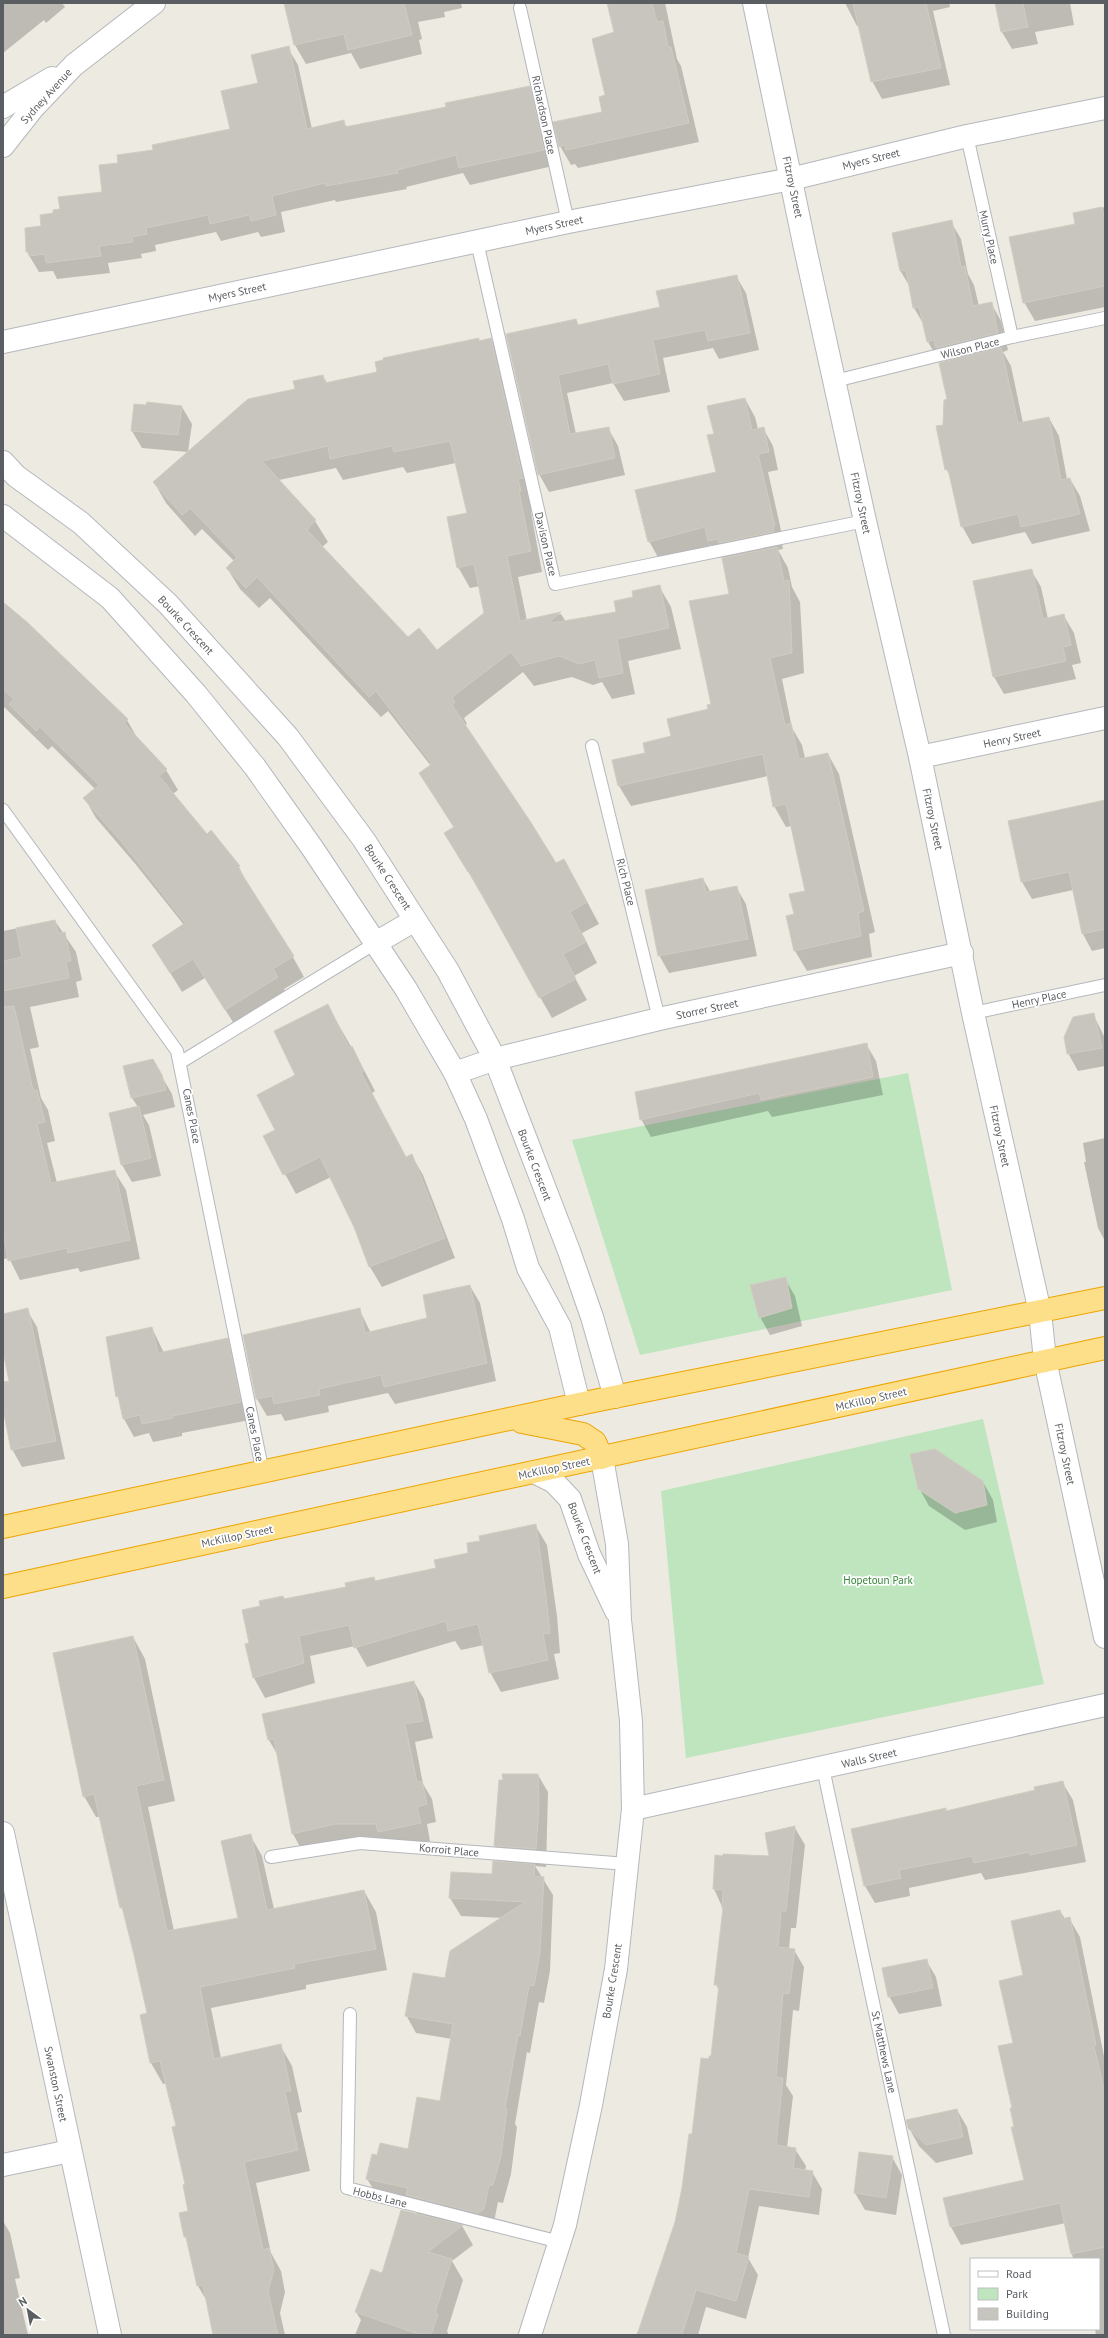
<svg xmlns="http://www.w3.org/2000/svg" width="1108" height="2338" font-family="'PT Sans',sans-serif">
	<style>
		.green { fill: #bee5be }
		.shadow { fill: #0003; fill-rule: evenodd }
		.building { fill: #c8c5bf; stroke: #d2ccc0; fill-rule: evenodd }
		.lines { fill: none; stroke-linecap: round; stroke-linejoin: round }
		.lane-casing { stroke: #b4b8bc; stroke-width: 14 }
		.street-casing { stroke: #b4b8bc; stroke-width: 24 }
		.secondary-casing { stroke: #b5b9be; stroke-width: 24 }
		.highway-casing { stroke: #eea401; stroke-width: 24 }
		.lane { stroke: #fff; stroke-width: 12 }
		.street { stroke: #fff; stroke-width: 22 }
		.secondary { stroke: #fff; stroke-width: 22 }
		.highway { stroke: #fddf89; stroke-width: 22 }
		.labels { text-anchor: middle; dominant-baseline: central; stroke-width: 3.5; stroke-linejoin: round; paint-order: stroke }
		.street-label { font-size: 11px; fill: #5a5e62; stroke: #fff }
		.park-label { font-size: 11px; fill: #358639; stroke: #fff }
	</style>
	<rect width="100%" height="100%" fill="#edeae1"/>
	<g class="green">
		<polygon points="908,1073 952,1290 640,1355 572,1140"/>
		<polygon points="983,1419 1044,1684 686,1758 661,1491"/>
	</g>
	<g class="shadow">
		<polygon points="3,3 62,3 65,7 46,23 44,20 3,53"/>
		<polygon points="300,3 461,3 462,8 444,12 445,17 418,22 422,39 419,40 422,54 360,69 351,53 306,64 295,45 286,6"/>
		<polygon points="608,3 665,3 677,59 681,66 699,142 578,168 575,164 571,165 560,146 603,112 615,32"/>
		<polygon points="845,3 949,3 950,7 933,11 950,85 882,99 872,81 859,26 857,26"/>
		<polygon points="996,3 1070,3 1074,25 1035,32 1038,44 1012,49 1002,32"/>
		<polygon points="288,48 298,65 312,129 343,121 347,127 447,108 529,87 539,104 553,166 470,185 463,173 406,187 407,189 336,202 335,200 281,212 285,232 261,237 258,232 221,241 216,232 155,245 156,251 141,254 142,258 108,263 110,273 57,279 53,271 39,272 27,252 26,229 43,227 61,210 103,193 119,164 154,151 231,130 259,83"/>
		<polygon points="1105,207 1105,307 1035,321 1024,302 1076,225 1074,214"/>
		<polygon points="951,222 961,239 968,274 974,285 979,306 991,303 1001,321 1008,350 1003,352 1011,366 1023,423 1049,418 1059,436 1067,479 1070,479 1080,496 1090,531 1032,544 1025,532 972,544 962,526 952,479 946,469 944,426 948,400 945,362 943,358 938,359 928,342 924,325 914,308 910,287 900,270"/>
		<polygon points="736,276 746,293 759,350 719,359 713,348 663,358 670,392 624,401 613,383 567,393 576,434 608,428 618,446 625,475 549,492 539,474 507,335 575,320 579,326 661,308"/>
		<path d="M478,339L480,342L491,339L503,360L532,512H531L542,572L518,577L527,621L561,614L566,622L617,613L634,598L659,586L671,607L681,649L628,661L635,694L612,699L602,682L593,685L572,677L534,686L523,672L464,718L467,724L464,726L555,865L576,881L599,924L582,933L597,963L574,976L587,1000L552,1018L446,833L454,828L420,773L431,766L388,711L381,717L270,598L259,608L240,589L227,568L234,561L202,529L195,536L166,503L154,482L296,390L323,376L327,383L378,372ZM456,463L468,513L458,567L470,588L480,586L485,614L437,651L408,638L322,547L328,542L315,521L279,480L336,468L343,480L403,467L407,473Z"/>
		<polygon points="745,399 755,417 758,429 763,428 773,446 778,470 768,472 784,544 782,544 783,549 778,550 788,568 792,587 800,602 804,673 782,679 792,728 802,745 805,758 828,754 839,774 875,932 869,934 872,957 807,971 795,951 795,914 806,892 791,826 786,827 774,806 768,776 631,806 619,786 646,753 709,710 713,705 730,594 723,557 719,558 712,545 659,559 649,541 717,473 715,435"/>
		<polygon points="182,407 192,424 188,452 142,448 132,431"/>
		<polygon points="1031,570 1041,587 1048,619 1064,616 1074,633 1081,663 1072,665 1076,679 1004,694 994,677 974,582"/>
		<polygon points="3,603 27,623 127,720 139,741 166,770 178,790 173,794 207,835 211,832 239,867 249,888 283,939 304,977 284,989 289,998 238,1030 205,978 182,992 153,945 184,925 137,866 96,818 85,799 95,789 52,746 48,750 3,706"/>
		<polygon points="1105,801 1105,948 1092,951 1083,934 1073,890 1032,899 1022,882 1009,822"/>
		<polygon points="703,879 711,893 736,887 746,904 757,956 669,973 659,955"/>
		<polygon points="55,921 76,952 82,980 76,982 79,997 30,1007 39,1047 30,1049 41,1098 48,1110 55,1141 47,1143 57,1183 114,1171 126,1190 140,1259 80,1272 78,1268 20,1280 9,1258 4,1259 3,1257 3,931"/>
		<polygon points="328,1006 363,1068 375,1091 372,1093 406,1158 412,1156 423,1175 455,1258 382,1287 370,1267 355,1227 331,1177 296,1194 264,1136 277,1130 296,1076"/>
		<polygon points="1093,1014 1105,1038 1105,1066 1078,1071 1068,1053"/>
		<polygon points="866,1044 876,1061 883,1095 772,1117 768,1111 651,1137 641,1119"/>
		<polygon points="152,1060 172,1094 175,1107 143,1115 149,1125 161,1176 132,1182 122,1165 110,1114 138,1107 132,1098"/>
		<polygon points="1105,1138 1105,1241 1098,1228 1084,1162 1086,1162 1083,1143"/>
		<polygon points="785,1279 795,1296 802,1326 770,1335 760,1317"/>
		<polygon points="470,1286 480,1303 496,1381 395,1404 388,1393 328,1406 329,1412 285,1421 281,1414 267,1416 257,1399 359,1309 371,1333 429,1319"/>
		<polygon points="27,1310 37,1327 65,1459 22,1467 12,1449 3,1404 3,1383 10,1382 3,1347 3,1315"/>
		<polygon points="152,1328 164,1353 227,1339 237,1357 250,1420 182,1433 182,1436 153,1442 149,1433 134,1437 124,1419 121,1402 117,1396"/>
		<polygon points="983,1482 993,1500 997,1522 965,1530 929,1506 919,1488"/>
		<polygon points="535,1525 547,1545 557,1616 560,1653 554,1654 559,1679 501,1692 490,1672 484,1645 461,1650 455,1641 367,1667 355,1646 310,1656 315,1683 265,1698 254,1678 246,1645 250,1644 284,1600 347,1588 373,1578 375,1581 437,1569 470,1553 481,1542"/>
		<polygon points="133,1637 145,1659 175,1801 148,1807 174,1931 240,1918 250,1835 262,1856 274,1909 364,1891 376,1912 387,1970 306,1985 306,1989 211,2008 221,2058 280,2045 292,2066 302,2112 297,2113 310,2171 256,2183 271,2253 281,2271 285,2292 280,2313 285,2335 214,2335 208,2303 198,2286 180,2214 189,2212 177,2127 166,2083 163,2084 151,2063 148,2014 125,1914 121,1907 100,1817 96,1817 84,1796"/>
		<polygon points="414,1682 424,1699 433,1738 415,1742 423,1784 432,1799 436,1822 427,1824 430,1841 389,1849 385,1841 303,1852 293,1834 277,1754 269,1740 264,1715"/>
		<polygon points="538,1775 548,1792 546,1867 535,1866 553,1895 550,1971 544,2003 539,2002 530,2053 527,2052 515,2124 517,2127 511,2174 503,2203 498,2202 493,2227 488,2231 461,2224 473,2245 452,2261 463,2280 447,2331 449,2335 355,2335 361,2320 356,2312 383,2274 418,2215 412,2204 378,2196 367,2179 378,2156 409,2151 441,2102 452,2039 416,2033 406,2015 446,1980 503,1918 461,1916 450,1898 493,1875 505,1863 495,1846"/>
		<polygon points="1062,1782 1073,1800 1086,1862 985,1880 981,1873 909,1888 910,1896 875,1903 865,1886 852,1830 945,1809 947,1812 1036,1791"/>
		<polygon points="795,1828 805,1845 796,1928 791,1928 789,1949 794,1950 804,1967 799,2011 793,2010 786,2085 793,2096 787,2148 795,2149 806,2166 805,2171 812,2172 822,2189 819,2215 759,2206 748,2258 758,2275 746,2319 706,2307 698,2335 636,2335 638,2331 639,2331 676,2222 693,2135 712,2057 719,1991 716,1984 724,1911 714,1889 771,1857 766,1834"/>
		<polygon points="1060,1911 1065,1919 1069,1918 1080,1937 1105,2061 1105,2335 1096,2335 1095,2329 1099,2329 1099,2259 1073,2259 1066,2223 961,2245 951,2227 945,2199 1025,2181 1013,2109 1014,2044 1024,1976"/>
		<polygon points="926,1960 936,1977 942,2006 899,2014 889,1996"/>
		<polygon points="957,2110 967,2127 973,2154 936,2163 919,2146 909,2128"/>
		<polygon points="892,2157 902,2175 896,2215 865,2210 855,2193"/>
		<polygon points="3,2221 10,2233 20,2278 15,2279 28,2335 3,2335"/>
	</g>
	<g class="building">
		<polygon points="284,3 404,3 412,35 348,50 344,34 294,45"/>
		<polygon points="607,3 652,3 657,22 663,21 668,47 671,47 689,123 566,150 565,145 559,147 553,122 602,112 599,97 605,95 592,39 614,32"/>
		<polygon points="853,3 926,3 941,68 871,82"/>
		<polygon points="995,3 1023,3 1028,27 1001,32"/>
		<polygon points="289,46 307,129 344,120 345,127 446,107 445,103 530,86 544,150 459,168 456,155 397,170 398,173 326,186 325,183 272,196 276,215 251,221 249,215 210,224 208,215 146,228 147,234 132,237 133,242 99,246 101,256 46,263 45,254 29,256 28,252 26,252 25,228 41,226 40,215 53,213 53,210 60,209 58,197 102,192 99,165 118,163 117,155 153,150 152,145 230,129 221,91 258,83 251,55"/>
		<polygon points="1102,207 1105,223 1105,286 1023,303 1009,237 1075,224 1073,213"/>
		<polygon points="952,220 961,267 965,266 973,306 992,302 998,333 936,348 934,340 927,342 919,307 913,308 906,270 900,271 892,233"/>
		<polygon points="737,275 750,333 708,341 705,330 653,340 660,374 613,384 608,364 558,375 570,434 609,427 615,458 538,475 506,334 576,319 578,325 660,307 656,291"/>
		<path d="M479,338V341L491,338L523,478L518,479L521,491H519L531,551L507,556L520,621L561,612L550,621L552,623L616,612L614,601L633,597L632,591L660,585L669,628L617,639L623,673L599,678L595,660L580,664L559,656L521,666L511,652L452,697L455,702L452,705L530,821L556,863L564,859L587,902L570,912L586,942L563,954L576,979L539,998L469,871L468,872L444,833L454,827L419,773L432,764L376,691L369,697L257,577L246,588L226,568L237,557L190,508L182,515L153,482L248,399L295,389L293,381L323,375L325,383L377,372L375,362L383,360V358ZM450,441L467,513L447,517L457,568L474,564L484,613L437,650L419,628L408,637L307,530L316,520L262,461L328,446L330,459L392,446L394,452Z"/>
		<polygon points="1001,347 1018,423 1049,417 1061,480 1070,478 1080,514 1021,527 1018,514 961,527 948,469 945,470 936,426 943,425 944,400 947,399 939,363"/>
		<polygon points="745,398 752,430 764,427 769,452 758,454 775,526 773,527 774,532 719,543 718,539 708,541 705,527 648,542 635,490 716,472 707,435 714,434 707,406"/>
		<polygon points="147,402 182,406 178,435 131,431 134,404 146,405"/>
		<polygon points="777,547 784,581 789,580 792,653 770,658 785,725 791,723 799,759 828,753 864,911 858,913 861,936 794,951 786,916 794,914 789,894 805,891 786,804 773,807 763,754 618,786 612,760 645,753 643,743 671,736 667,719 708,709 707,705 711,704 689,601 729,594 722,558"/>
		<polygon points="1032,569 1043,619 1064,614 1071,645 1063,647 1066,661 993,677 973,581"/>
		<polygon points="3,602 27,622 128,719 124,723 167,769 159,776 207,834 211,830 240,866 238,868 294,956 273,969 278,977 225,1010 193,959 170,973 152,945 185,923 125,846 83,798 99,785 40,727 36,731 9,704 14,699 3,689"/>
		<polygon points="1105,800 1105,929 1082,934 1069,872 1021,882 1008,821"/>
		<polygon points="703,878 706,892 737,886 748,939 658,956 645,890"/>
		<polygon points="55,920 58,933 65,932 71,961 66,962 69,978 3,991 3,961 22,957 16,928"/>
		<polygon points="328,1004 349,1048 352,1046 364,1071 361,1073 406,1157 412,1154 445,1238 369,1267 354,1227 320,1157 283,1175 263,1136 275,1130 257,1095 295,1075 274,1031"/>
		<polygon points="14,1006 33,1090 37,1090 45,1122 37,1124 51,1183 115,1170 130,1240 68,1253 67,1248 8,1261 3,1230 3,1007"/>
		<polygon points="1094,1013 1102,1048 1067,1054 1064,1037 1073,1017"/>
		<polygon points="867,1043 873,1077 761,1100 759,1093 640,1120 635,1092"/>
		<polygon points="153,1059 162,1075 166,1090 131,1098 123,1066"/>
		<polygon points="139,1106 151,1158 121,1165 109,1113"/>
		<polygon points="786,1277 792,1308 759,1318 750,1285"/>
		<polygon points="470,1285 487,1363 384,1387 381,1375 319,1389 320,1395 274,1404 272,1396 256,1399 243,1335 360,1308 365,1333 427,1318 423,1295"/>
		<polygon points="28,1308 56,1441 11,1450 3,1409 3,1382 9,1381 3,1352 3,1314"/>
		<polygon points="152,1327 158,1353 228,1338 241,1402 172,1416 173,1418 142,1424 140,1415 123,1419 118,1396 116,1397 106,1337"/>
		<polygon points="935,1449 983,1481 987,1505 955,1513 918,1489 910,1454"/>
		<polygon points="536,1524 546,1596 550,1633 543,1634 548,1660 489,1673 478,1624 448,1631 446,1621 354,1648 349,1625 299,1636 304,1663 253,1678 245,1644 249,1643 242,1610 260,1606 259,1601 283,1596 284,1599 346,1587 345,1583 374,1577 375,1581 436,1568 434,1560 468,1553 467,1543 480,1541 479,1536"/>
		<polygon points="133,1636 164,1780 136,1786 167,1931 238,1918 221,1841 251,1834 267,1910 364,1890 376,1949 294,1964 295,1968 200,1987 214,2059 281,2044 291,2091 285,2092 298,2150 244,2162 263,2250 269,2248 274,2270 268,2291 278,2335 213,2335 203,2285 197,2286 186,2237 184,2237 179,2213 188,2211 183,2185 185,2184 172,2127 176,2126 160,2061 150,2063 140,2015 147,2013 134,1955 122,1907 120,1908 94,1794 83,1797 53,1653"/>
		<polygon points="414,1681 423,1721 405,1724 417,1782 422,1781 427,1804 417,1807 421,1823 378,1832 376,1824 335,1824 292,1834 274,1739 268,1740 262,1714"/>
		<polygon points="502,1774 538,1774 539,1806 536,1849 494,1846 499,1780 503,1780"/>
		<polygon points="1063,1781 1077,1845 1030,1855 1030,1852 974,1863 972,1856 899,1870 901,1878 864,1886 851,1829 946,1808 946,1811 1035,1790 1034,1787"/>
		<polygon points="795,1826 786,1911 781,1911 778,1947 795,1949 789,1994 783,1993 776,2077 783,2078 776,2145 796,2148 793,2168 813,2171 809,2197 749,2189 736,2253 749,2257 736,2301 696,2290 682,2335 637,2335 675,2222 682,2188 689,2134 692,2134 701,2058 709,2059 709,2056 711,2056 719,1985 714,1985 723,1908 722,1908 723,1890 713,1889 715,1855 723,1856 723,1854 769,1856 765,1833"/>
		<polygon points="493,1861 535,1864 534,1876 544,1877 540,1952 534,1986 529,1985 520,2036 518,2035 505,2108 507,2109 501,2156 493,2185 489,2185 484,2209 478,2213 406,2195 408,2188 366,2179 372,2154 377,2155 380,2143 408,2149 417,2097 440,2101 453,2024 405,2016 413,1973 445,1978 450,1951 525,1902 449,1898 451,1872 492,1874"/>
		<polygon points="1060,1910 1062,1919 1070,1917 1096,2045 1094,2046 1105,2095 1105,2247 1071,2254 1060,2203 950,2227 943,2198 1024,2180 1011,2127 1014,2127 1010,2108 1012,2108 998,2046 1013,2043 999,1981 1023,1975 1011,1921"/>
		<polygon points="927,1959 933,1988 888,1997 882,1968"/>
		<polygon points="957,2109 963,2137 926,2145 908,2128 906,2120"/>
		<polygon points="859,2152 893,2156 886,2198 854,2193"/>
		<polygon points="401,2210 463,2225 428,2252 452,2259 435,2313 438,2314 431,2335 421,2335 355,2312 371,2269 382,2273"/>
	</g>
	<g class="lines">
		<defs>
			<g id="lane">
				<polyline points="520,8 568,222"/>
				<polyline points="967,136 1012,337"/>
				<polyline points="477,242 555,584 865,521"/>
				<polyline points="835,381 1012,337 1105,318"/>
				<polyline points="592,746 659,1019"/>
				<polyline points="3,810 177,1051 263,1473"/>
				<polyline points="973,1013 1105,985"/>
				<polyline points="181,1062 374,944"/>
				<polyline points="823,1768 944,2335"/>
				<polyline points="271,1857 360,1843 627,1864"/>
				<polyline points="350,2014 347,2188 560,2242"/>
			</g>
			<g id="street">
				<polyline points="754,3 805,248 865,521 920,757 973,1013 1040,1312 1045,1360 1105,1637"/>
				<polyline points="3,107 52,78"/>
				<polyline points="3,146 33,108 74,65 154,3"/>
				<polyline points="3,342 568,222 791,179 967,136 1105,108"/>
				<polyline points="3,462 16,476 81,523 168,604 288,737 364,840 448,971 495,1059 569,1251 592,1317 615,1397"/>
				<polyline points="3,516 110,598 196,694 255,767 313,849 406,989 455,1073 476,1119 513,1219 528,1268 560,1327 579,1404"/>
				<polyline points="920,757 1105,718"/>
				<polyline points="374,944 415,920"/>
				<polyline points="455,1073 495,1059 659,1019 962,953"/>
				<polyline points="534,1472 554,1482 570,1499 589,1554 616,1611"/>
				<polyline points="633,1809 1105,1705"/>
				<polyline points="3,2165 70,2151"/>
				<polyline points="530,2335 565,2225 591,2105 616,1969 633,1809 631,1721 620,1620 617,1544 602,1458"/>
			</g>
			<polyline id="secondary" points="3,1833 110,2335"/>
			<g id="highway">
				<polyline points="522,1422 583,1434 595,1442 602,1458"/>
				<polyline points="3,1527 579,1404 1105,1298"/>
				<polyline points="3,1587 1105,1348"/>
			</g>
		</defs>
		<use href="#lane" class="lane-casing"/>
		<use href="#street" class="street-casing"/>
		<use href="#secondary" class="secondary-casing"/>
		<use href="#highway" class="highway-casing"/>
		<use href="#lane" class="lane"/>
		<use href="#street" class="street"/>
		<use href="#secondary" class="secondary"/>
		<use href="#highway" class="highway"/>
	</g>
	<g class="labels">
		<g class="street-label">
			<text transform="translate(46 96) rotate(-48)">Sydney Avenue</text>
			<text transform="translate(544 115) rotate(78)">Richardson Place</text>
			<text transform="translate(871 159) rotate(-14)">Myers Street</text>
			<text transform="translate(793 187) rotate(78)">Fitzroy Street</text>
			<text transform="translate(554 225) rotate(-12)">Myers Street</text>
			<text transform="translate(989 237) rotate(77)">Murry Place</text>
			<text transform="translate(237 292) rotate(-12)">Myers Street</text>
			<text transform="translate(970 348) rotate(-14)">Wilson Place</text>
			<text transform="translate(861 503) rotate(78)">Fitzroy Street</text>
			<text transform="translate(546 544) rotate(77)">Davison Place</text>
			<text transform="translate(186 625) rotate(47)">Bourke Crescent</text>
			<text transform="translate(1012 738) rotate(-12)">Henry Street</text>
			<text transform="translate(933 819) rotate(78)">Fitzroy Street</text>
			<text transform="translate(388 877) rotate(57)">Bourke Crescent</text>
			<text transform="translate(626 882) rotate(76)">Rich Place</text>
			<text transform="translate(1039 999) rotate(-12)">Henry Place</text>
			<text transform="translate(707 1009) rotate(-12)">Storrer Street</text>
			<text transform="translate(192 1116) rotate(79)">Canes Place</text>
			<text transform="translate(1000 1136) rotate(78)">Fitzroy Street</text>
			<text transform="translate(535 1165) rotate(69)">Bourke Crescent</text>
			<text transform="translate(871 1399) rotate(-13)">McKillop Street</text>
			<text transform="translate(255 1434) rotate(79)">Canes Place</text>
			<text transform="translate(1065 1454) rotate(78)">Fitzroy Street</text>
			<text transform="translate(554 1468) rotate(-12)">McKillop Street</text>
			<text transform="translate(237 1536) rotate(-12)">McKillop Street</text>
			<text transform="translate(585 1538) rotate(69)">Bourke Crescent</text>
			<text transform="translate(869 1758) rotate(-13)">Walls Street</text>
			<text transform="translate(449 1850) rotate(5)">Korroit Place</text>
			<text transform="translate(612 1981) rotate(-81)">Bourke Crescent</text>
			<text transform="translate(884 2052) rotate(78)">St Matthews Lane</text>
			<text transform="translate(56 2084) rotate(78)">Swanston Street</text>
			<text transform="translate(380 2197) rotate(14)">Hobbs Lane</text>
		</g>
		<g class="park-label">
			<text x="878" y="1580">Hopetoun Park</text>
		</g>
	</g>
	<rect width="1108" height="2338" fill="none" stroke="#5a5e62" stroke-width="8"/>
	<rect x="970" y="2258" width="130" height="72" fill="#ffffff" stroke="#bdbfc0"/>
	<rect x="978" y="2271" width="20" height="6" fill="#ffffff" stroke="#bdbfc0"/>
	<text x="1006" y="2278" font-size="12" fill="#5a5e62">Road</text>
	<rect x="978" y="2288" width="20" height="12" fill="#bee5be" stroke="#bdbfc0"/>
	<text x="1006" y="2298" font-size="12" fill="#5a5e62">Park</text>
	<rect x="978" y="2308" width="20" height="12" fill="#c8c5bf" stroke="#bdbfc0"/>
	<text x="1006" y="2318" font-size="12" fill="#5a5e62">Building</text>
	<g transform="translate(28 2310) rotate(328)" stroke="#ffffff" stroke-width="3" paint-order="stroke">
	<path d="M0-3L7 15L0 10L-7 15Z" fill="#5a5e62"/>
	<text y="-6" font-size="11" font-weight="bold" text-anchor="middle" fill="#5a5e62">N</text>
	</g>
</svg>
